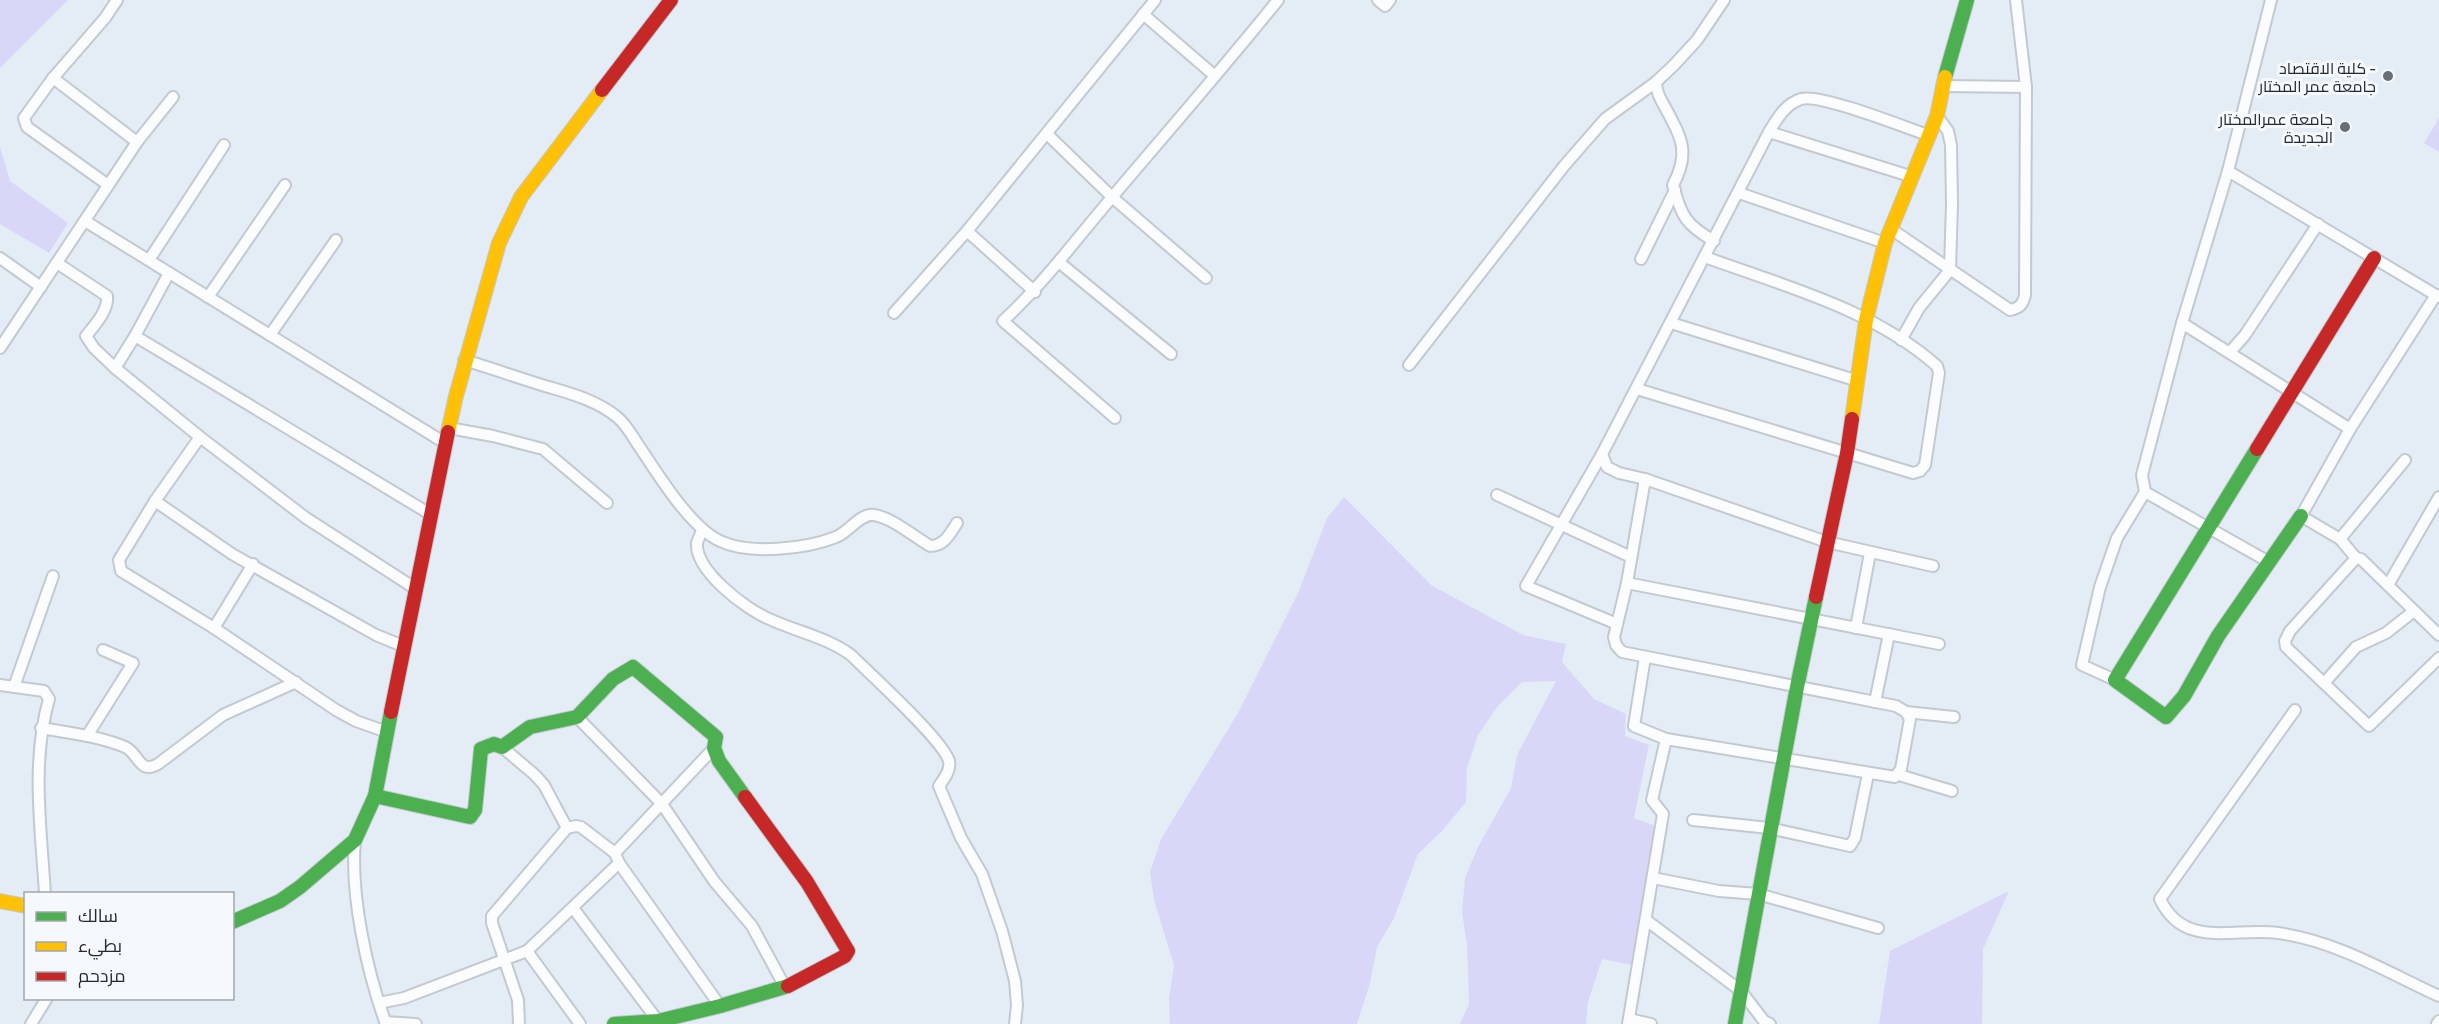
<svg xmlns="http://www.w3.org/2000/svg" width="2439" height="1024" font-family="Commissioner,Cairo,sans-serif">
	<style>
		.green { fill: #d9d7f7 }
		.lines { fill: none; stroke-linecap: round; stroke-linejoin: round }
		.street-casing { stroke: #c2c9d0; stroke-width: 14 }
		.fast-casing { stroke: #c2c9d0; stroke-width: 16 }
		.slow-casing { stroke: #c2c9d0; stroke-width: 16 }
		.jam-casing { stroke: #c2c9d0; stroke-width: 16 }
		.street { stroke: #fbfcfe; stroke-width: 10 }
		.fast { stroke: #4caf50; stroke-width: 14 }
		.slow { stroke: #ffc107; stroke-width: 14 }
		.jam { stroke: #c62828; stroke-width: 14 }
		.poi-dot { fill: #676e75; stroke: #f5f8fc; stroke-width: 2 }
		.labels { text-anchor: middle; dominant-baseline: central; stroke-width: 6; stroke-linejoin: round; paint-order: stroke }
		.poi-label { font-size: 16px; fill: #242a30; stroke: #f5f8fc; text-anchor: end }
	</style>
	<rect width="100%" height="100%" fill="#e4edf6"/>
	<g class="green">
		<polygon points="0,0 68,0 0,68"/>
		<polygon points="2439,118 2439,152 2424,143"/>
		<polygon points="0,147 10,181 68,223 49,253 0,224"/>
		<polygon points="1344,497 1431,585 1523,635 1566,644 1562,662 1594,699 1626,714 1625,736 1649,745 1634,818 1656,826 1632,965 1602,959 1588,1002 1586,1024 1460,1024 1469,1004 1467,945 1462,912 1465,878 1478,847 1511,788 1517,755 1556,681 1522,682 1498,706 1478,735 1467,768 1466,802 1443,830 1418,854 1394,918 1377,947 1370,983 1357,1024 1170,1024 1169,999 1174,965 1154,900 1150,872 1161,839 1238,713 1299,591 1327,518"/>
		<polygon points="2009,891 1983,949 1982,1024 1879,1024 1890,951"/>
	</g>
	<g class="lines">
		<defs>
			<g id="street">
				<polyline points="1378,0 1385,6 1390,0"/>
				<polyline points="2271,0 2228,171 2182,323 2350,429 2436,295"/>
				<polyline points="1143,14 1215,76"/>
				<polyline points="53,78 137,142"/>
				<path d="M1656,82C1656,92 1661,100 1666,109C1682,139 1690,153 1673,185C1681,216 1686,225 1714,241"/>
				<polyline points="1942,86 2026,87"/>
				<polyline points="1769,132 1913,177"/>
				<polyline points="1047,134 1112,197 1206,278"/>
				<path d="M1930,136C1907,128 1820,93 1801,99C1785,104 1777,119 1769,132L1602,454L1607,467L1619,473L1645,479L1827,542L1933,566"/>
				<polyline points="2228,171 2439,297"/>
				<polyline points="108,185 27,127 24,118 53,78 105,18 117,0"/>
				<polyline points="1739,193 1885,243"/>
				<polyline points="85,221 445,443"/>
				<path d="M1891,229L2010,310C2020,308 2023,304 2025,295L2026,87L2016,0"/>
				<polyline points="967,231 1035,292"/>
				<polyline points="0,258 41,287"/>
				<polyline points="1641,259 1675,190"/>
				<polyline points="149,260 224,145"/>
				<path d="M57,263L107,296C109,310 94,326 86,336L94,348L115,368"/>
				<polyline points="1060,263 1171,354"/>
				<polyline points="169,273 135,336 115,368 200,437 306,518 416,589"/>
				<polyline points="208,297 285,185"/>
				<polyline points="894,313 967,231 1155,0"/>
				<polyline points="1671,323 1858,381"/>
				<polyline points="270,335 336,240"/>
				<polyline points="135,336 430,514"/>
				<polyline points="1901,340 1919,308 1950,270 1952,203 1951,145 1948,131 1937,116"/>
				<polyline points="0,348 137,142 173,97"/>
				<polyline points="2230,352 2245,335 2318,224"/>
				<path d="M464,360C491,368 516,377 542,385C568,393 595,399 617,417C628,426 633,438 641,449C659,476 691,528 720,541C749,555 806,549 836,537C848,533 860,513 874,515C893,518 913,536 930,546C944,546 950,534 957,523"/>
				<polyline points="1409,365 1564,166 1605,119 1656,82 1674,65 1697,40 1724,0"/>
				<path d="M1637,389L1913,473L1920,471L1925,465L1939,373L1937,366C1873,309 1784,286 1705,257"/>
				<path d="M1115,418L1003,321C1046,281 1076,239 1114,195C1169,130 1225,66 1278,0"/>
				<polyline points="449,428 493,436 543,449 607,503"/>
				<polyline points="2350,429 2301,516 2340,539 2356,558"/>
				<polyline points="200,437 155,501 119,560 121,571 214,628 336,710 356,721 387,732"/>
				<polyline points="1602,454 1526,586 1617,624"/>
				<polyline points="1645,479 1627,583 1614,637 1616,645 1622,652 1896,706 1906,712 1910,719 1901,769 1895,777 1666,739"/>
				<polyline points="2145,492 2142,475 2182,323"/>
				<polyline points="1497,495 1631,557"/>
				<polyline points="155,501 232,554 376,635 403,646"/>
				<path d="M702,530C701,534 698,539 697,543C695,571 745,608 767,618C794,631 827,637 851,655C870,674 943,740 949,761C951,770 944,779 939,786L961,838L982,874L1002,931L1015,981L1017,1005L1015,1024"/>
				<polyline points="2340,539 2405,460"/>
				<polyline points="1627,583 1939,644"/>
				<polyline points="2388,585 2439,497"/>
				<polyline points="214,628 253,564"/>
				<polyline points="1856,628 1870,553"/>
				<polyline points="2439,635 2361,559 2356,558 2290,631 2285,641 2286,647 2369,726 2439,658"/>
				<polyline points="2115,680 2082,665 2100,587 2117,538 2145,492 2269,562"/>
				<polyline points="2325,682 2356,647 2386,633 2414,611"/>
				<path d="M0,685L44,691L49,699C31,762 41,828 45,894"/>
				<polyline points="14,687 53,576"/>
				<polyline points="1875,702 1889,634"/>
				<path d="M2295,710L2160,899C2184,950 2234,927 2278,933C2336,941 2387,972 2439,996"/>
				<polyline points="1906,712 1954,717"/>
				<polyline points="577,717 662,804 714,881 752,926 785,987"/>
				<path d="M41,728C69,733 99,736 125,747C139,753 139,775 158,764L223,715L296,682"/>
				<polyline points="87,736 133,663 103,650"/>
				<polyline points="502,747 535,775 544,785 567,828 576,826 581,827 615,853 619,863 720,1006"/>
				<polyline points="1899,775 1952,791"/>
				<polyline points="1693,820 1769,828 1850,846 1855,838 1868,774"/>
				<path d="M355,840C350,895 367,972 386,1024"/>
				<polyline points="615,853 714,748"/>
				<polyline points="1653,878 1719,891 1758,894 1878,928"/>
				<polyline points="573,908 658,1021"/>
				<polyline points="1646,920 1741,991 1764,1021 1770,1024"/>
				<polyline points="527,951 580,1024"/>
				<polyline points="379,1003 404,998 527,951 619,863"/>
				<polyline points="1629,1019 1651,1024"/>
				<polyline points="385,1022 416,1024"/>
				<polyline points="31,1024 47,998"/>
				<polyline points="519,1024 518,1000 492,923 492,916 567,828"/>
				<polyline points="1628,1024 1663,814 1652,800 1666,739 1634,726 1645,657"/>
				<polyline points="2437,1024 2439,1021"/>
			</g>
			<g id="fast">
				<polyline points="1945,77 1967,0"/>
				<polyline points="2257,449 2115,680 2166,717 2184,696 2218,636 2301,516"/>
				<polyline points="375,796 470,817 475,810 481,749 494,744 502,747 530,727 577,717 613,679 633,667 716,737 714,748 719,761 745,797"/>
				<polyline points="232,922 280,901 300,887 355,840 375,796 391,712"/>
				<polyline points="614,1024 658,1021 720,1006 788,986"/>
				<polyline points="1735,1024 1797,687 1816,597"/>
			</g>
			<g id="slow">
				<polyline points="1852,419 1866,320 1885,243 1937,116 1945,77"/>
				<polyline points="448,432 456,396 499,243 521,197 602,90"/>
				<polyline points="0,901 26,906"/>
			</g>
			<g id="jam">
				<polyline points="602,90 671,0"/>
				<polyline points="2257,449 2374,258"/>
				<polyline points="1816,597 1847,453 1852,419"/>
				<polyline points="391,712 448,432"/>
				<polyline points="745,797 807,882 848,951 845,956 788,986"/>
			</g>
		</defs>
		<use href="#street" class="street-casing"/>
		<use href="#fast" class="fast-casing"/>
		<use href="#slow" class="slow-casing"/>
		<use href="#jam" class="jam-casing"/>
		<use href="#street" class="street"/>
		<use href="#fast" class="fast"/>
		<use href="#slow" class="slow"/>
		<use href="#jam" class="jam"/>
	</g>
	<g class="poi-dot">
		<circle cx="2388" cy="76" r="6"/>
		<circle cx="2345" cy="127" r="6"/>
	</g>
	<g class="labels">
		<g class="poi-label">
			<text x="2376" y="67">كلية الاقتصاد -<tspan x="2376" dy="18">جامعة عمر المختار</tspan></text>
			<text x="2333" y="118">جامعة عمرالمختار<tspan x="2333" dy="18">الجديدة</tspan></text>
		</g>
	</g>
	<rect x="24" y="892" width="210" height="108" fill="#f5f8fc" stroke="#a1a6aa" stroke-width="1.5"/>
	<rect x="36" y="912" width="30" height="9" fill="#4caf50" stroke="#a1a6aa" stroke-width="1.5"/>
	<text x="78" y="922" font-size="18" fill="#242a30">سالك</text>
	<rect x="36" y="942" width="30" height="9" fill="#ffc107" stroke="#a1a6aa" stroke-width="1.5"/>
	<text x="78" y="952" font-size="18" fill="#242a30">بطيء</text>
	<rect x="36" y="972" width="30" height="9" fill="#c62828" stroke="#a1a6aa" stroke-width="1.5"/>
	<text x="78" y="982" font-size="18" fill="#242a30">مزدحم</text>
</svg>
